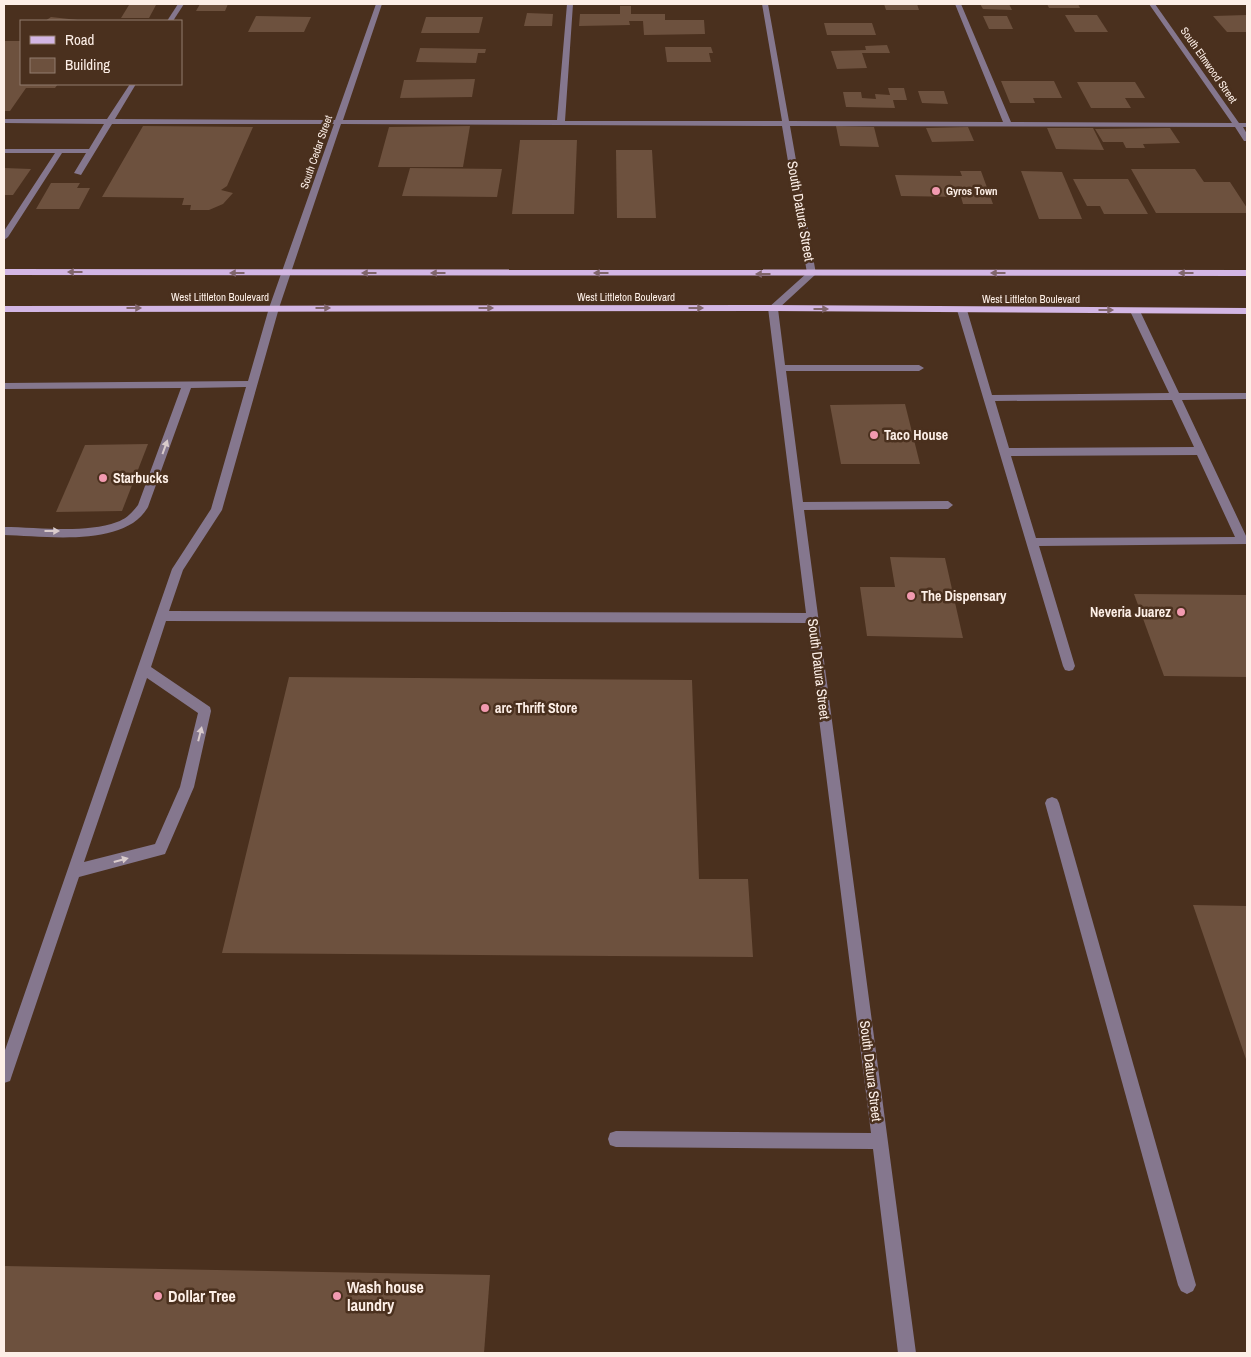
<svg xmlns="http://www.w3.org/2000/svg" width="1251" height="1357" font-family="'Archivo Narrow',sans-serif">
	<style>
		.building { fill: #6d513e }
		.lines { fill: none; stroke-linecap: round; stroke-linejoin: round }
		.minor { fill: #85778e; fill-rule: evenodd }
		.major { fill: #d3b6e4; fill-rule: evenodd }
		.oneway { fill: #81666d }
		.oneway2 { fill: #d9cbcc }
		.poi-dot { fill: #f29ab0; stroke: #4a301e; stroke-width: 2 }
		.labels { text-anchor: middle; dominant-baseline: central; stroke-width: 5; stroke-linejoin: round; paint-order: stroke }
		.far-street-label { font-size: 11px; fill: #fdefe7; stroke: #4a301e }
		.far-poi-label { font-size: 11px; font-weight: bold; fill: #fdefe7; stroke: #4a301e; text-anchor: start }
		.street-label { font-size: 14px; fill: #fdefe7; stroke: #4a301e }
		.poi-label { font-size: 14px; font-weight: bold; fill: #fdefe7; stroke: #4a301e; text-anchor: start }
		.near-poi-label { font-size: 16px; font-weight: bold; fill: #fdefe7; stroke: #4a301e; text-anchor: start }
	</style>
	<rect width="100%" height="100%" fill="#4a301e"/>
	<g class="building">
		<polygon points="200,4 228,4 225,11 196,11"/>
		<polygon points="884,4 917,4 919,10 886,10"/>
		<polygon points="980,4 1009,4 1012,10 983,9"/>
		<polygon points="1047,4 1078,4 1080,8 1049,8"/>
		<polygon points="129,5 156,5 149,18 121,18"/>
		<polygon points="620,6 631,6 631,14 665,14 665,20 704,20 705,34 644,35 643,21 629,21 630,25 579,26 580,14 620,14"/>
		<polygon points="527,13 553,14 552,26 524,26"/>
		<polygon points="1065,15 1097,15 1108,32 1075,32"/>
		<polygon points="1247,15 1247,32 1227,32 1213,16"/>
		<polygon points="256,16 311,17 304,32 248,32"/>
		<polygon points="983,16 1007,16 1013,29 989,29"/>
		<polygon points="51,17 78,20 78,21 45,21"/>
		<polygon points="426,17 483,17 479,33 421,33"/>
		<polygon points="824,23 872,23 876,35 827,35"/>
		<polygon points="4,41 21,41 21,84 58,84 55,88 26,88 10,111 4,111"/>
		<polygon points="887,45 890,53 862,53 867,68 837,69 831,51 866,50 865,46"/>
		<polygon points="665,47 711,47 713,53 709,53 711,62 667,62"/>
		<polygon points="420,48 486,49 485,53 478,53 476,63 416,62"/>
		<polygon points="475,79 472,97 400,98 404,80"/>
		<polygon points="1001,81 1054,81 1062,98 1033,98 1035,103 1010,103"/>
		<polygon points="1077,82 1135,82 1145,98 1125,98 1131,108 1091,108"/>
		<polygon points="888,88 904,88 907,100 893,100 895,108 846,107 843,92 861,92 862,98 876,99 875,94 890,95"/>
		<polygon points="918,91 944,91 948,104 922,103"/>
		<polygon points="143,126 253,127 227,186 221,190 233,193 223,204 209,210 190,210 191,205 182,205 184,198 102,197"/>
		<polygon points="470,126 463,167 378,167 389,127"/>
		<polygon points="836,126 874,127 879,147 840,146"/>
		<polygon points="968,127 974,141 932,142 926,128"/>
		<polygon points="1047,128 1093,128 1104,150 1056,149"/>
		<polygon points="1170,128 1180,143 1143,144 1145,148 1126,148 1123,142 1103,142 1095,129"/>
		<polygon points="520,140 577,140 574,214 512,214"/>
		<polygon points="616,150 652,150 656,218 617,218"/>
		<polygon points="4,168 31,169 13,195 4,195"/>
		<polygon points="410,168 502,169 497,197 402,196"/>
		<polygon points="1131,169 1195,169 1204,182 1230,182 1247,208 1247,213 1156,213"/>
		<polygon points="960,171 981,171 993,204 963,204 961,197 901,196 895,175 962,176"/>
		<polygon points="1021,171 1062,172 1082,219 1039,219"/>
		<polygon points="1073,179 1128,179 1148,214 1104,214 1100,206 1087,206"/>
		<polygon points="51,183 80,183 77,188 90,188 79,209 36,209"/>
		<polygon points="905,404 920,464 841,464 830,405"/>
		<polygon points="148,444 122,511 56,512 85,445"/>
		<polygon points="890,557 945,558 963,638 867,636 860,587 895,587"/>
		<polygon points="1134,594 1247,595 1247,677 1164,676"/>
		<polygon points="289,677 692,680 699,879 748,879 753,957 222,953"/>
		<polygon points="1193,905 1247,906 1247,1062"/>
		<polygon points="4,1266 490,1275 484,1353 4,1353"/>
	</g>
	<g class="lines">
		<g class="minor">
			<polygon points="178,4 184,4 173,21 167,21"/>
			<path d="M376,4H382L343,120H557L567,4H573L565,121H782L762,4H768L789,121L1003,122L955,4H961L1011,122L1232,123L1149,4H1155L1239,123H1247V127H1243L1247,134V141H1244L1235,127L790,126L816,274L778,309L785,365H919L924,368L919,371H786L803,502L948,501L953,505L948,509L804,510L916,1353H898L873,1149L616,1147L610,1145L608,1139L610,1133L616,1131L871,1133L807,623L166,621L151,667L210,707L211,711L194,787L165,854L79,877L12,1075L10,1081L4,1083V1053L172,569L211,509L246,387L191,388L148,507C125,548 45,536 4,535V527C38,527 84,534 117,522C126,519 132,513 138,505L181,388L4,389V383L248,381L269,308L334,124H112L81,175L74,173L86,153H62L8,237L4,240V231L55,153H4V149H89L104,124L4,123V119H107L130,84H136L115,119L335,120ZM341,124L782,126L807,273L768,308L806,613L169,611L183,570L222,510L279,308ZM147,678L198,713L180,787L155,844L84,862Z"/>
			<path d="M962,307L967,310L992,395L1169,393L1130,311L1135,308L1140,311L1179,393H1247V399L1182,400L1247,538V544L1039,546L1075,666L1073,670L1069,671L1065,670L1063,666L957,310ZM1172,400L1194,447L1009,448L995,401ZM1197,455L1235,537L1036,538L1011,456Z"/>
			<polygon points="1052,797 1057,799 1059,803 1196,1285 1193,1291 1187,1294 1181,1291 1178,1285 1045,803 1047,799"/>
		</g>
		<g class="major">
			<polygon points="4,269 1247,270 1247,276 4,275"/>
			<polygon points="773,305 1247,308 1247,314 773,311 4,312 4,306"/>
		</g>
	</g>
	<defs><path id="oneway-solid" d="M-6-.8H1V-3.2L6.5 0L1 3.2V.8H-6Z" transform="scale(1.25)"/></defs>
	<g class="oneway">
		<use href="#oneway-solid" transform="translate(75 272) rotate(-180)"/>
		<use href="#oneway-solid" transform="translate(237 273) rotate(-180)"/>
		<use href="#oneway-solid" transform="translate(369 273) rotate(180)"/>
		<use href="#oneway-solid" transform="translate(438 273) rotate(180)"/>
		<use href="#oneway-solid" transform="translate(601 273) rotate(180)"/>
		<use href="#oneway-solid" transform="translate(998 273) rotate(180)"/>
		<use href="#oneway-solid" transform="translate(1186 273) rotate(180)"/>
		<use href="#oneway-solid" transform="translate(763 274) rotate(-180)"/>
		<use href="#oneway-solid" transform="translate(134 308)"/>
		<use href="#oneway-solid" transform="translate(323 308)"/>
		<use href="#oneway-solid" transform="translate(486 308)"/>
		<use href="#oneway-solid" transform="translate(696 308)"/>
		<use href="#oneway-solid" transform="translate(821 309)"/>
		<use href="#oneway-solid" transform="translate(1106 310)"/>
	</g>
	<g class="oneway2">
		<use href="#oneway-solid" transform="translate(165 447) rotate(-70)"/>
		<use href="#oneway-solid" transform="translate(52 531)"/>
		<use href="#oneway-solid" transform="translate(200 734) rotate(-76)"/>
		<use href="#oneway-solid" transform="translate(121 860) rotate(-15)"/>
	</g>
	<g class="poi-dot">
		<circle cx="936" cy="191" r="5"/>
		<circle cx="874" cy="435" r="5"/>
		<circle cx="103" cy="478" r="5"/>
		<circle cx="911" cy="596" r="5"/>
		<circle cx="1181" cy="612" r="5"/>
		<circle cx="485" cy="708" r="5"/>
		<circle cx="158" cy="1296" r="5"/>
		<circle cx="337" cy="1296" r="5"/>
	</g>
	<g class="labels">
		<g class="far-street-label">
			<text transform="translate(1209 65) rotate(55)">South Elmwood Street</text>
			<text transform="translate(316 152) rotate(-71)">South Cedar Street</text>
			<text x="220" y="297">West Littleton Boulevard</text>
			<text x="626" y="297">West Littleton Boulevard</text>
			<text x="1031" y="299">West Littleton Boulevard</text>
		</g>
		<g class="far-poi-label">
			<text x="946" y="191">Gyros Town</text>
		</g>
		<g class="street-label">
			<text transform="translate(801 211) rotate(80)">South Datura Street</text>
			<text transform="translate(819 669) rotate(83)">South Datura Street</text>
			<text transform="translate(871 1071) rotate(83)">South Datura Street</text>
		</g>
		<g class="poi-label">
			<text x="884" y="435">Taco House</text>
			<text x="113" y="478">Starbucks</text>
			<text x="921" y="596">The Dispensary</text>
			<text x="1171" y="612" text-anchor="end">Neveria Juarez</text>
			<text x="495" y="708">arc Thrift Store</text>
		</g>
		<g class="near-poi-label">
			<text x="347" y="1287">Wash house<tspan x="347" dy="18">laundry</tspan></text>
			<text x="168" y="1296">Dollar Tree</text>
		</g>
	</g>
	<rect width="1251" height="1357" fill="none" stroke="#fdefe7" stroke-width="10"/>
	<rect x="20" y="20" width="162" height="65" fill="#4a301e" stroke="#927c6e"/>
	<rect x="30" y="36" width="25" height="8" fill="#d3b6e4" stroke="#927c6e"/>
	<text x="65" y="45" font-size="15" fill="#fdefe7">Road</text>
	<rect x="30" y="58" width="25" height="15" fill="#6d513e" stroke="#927c6e"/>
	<text x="65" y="70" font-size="15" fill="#fdefe7">Building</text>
</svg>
